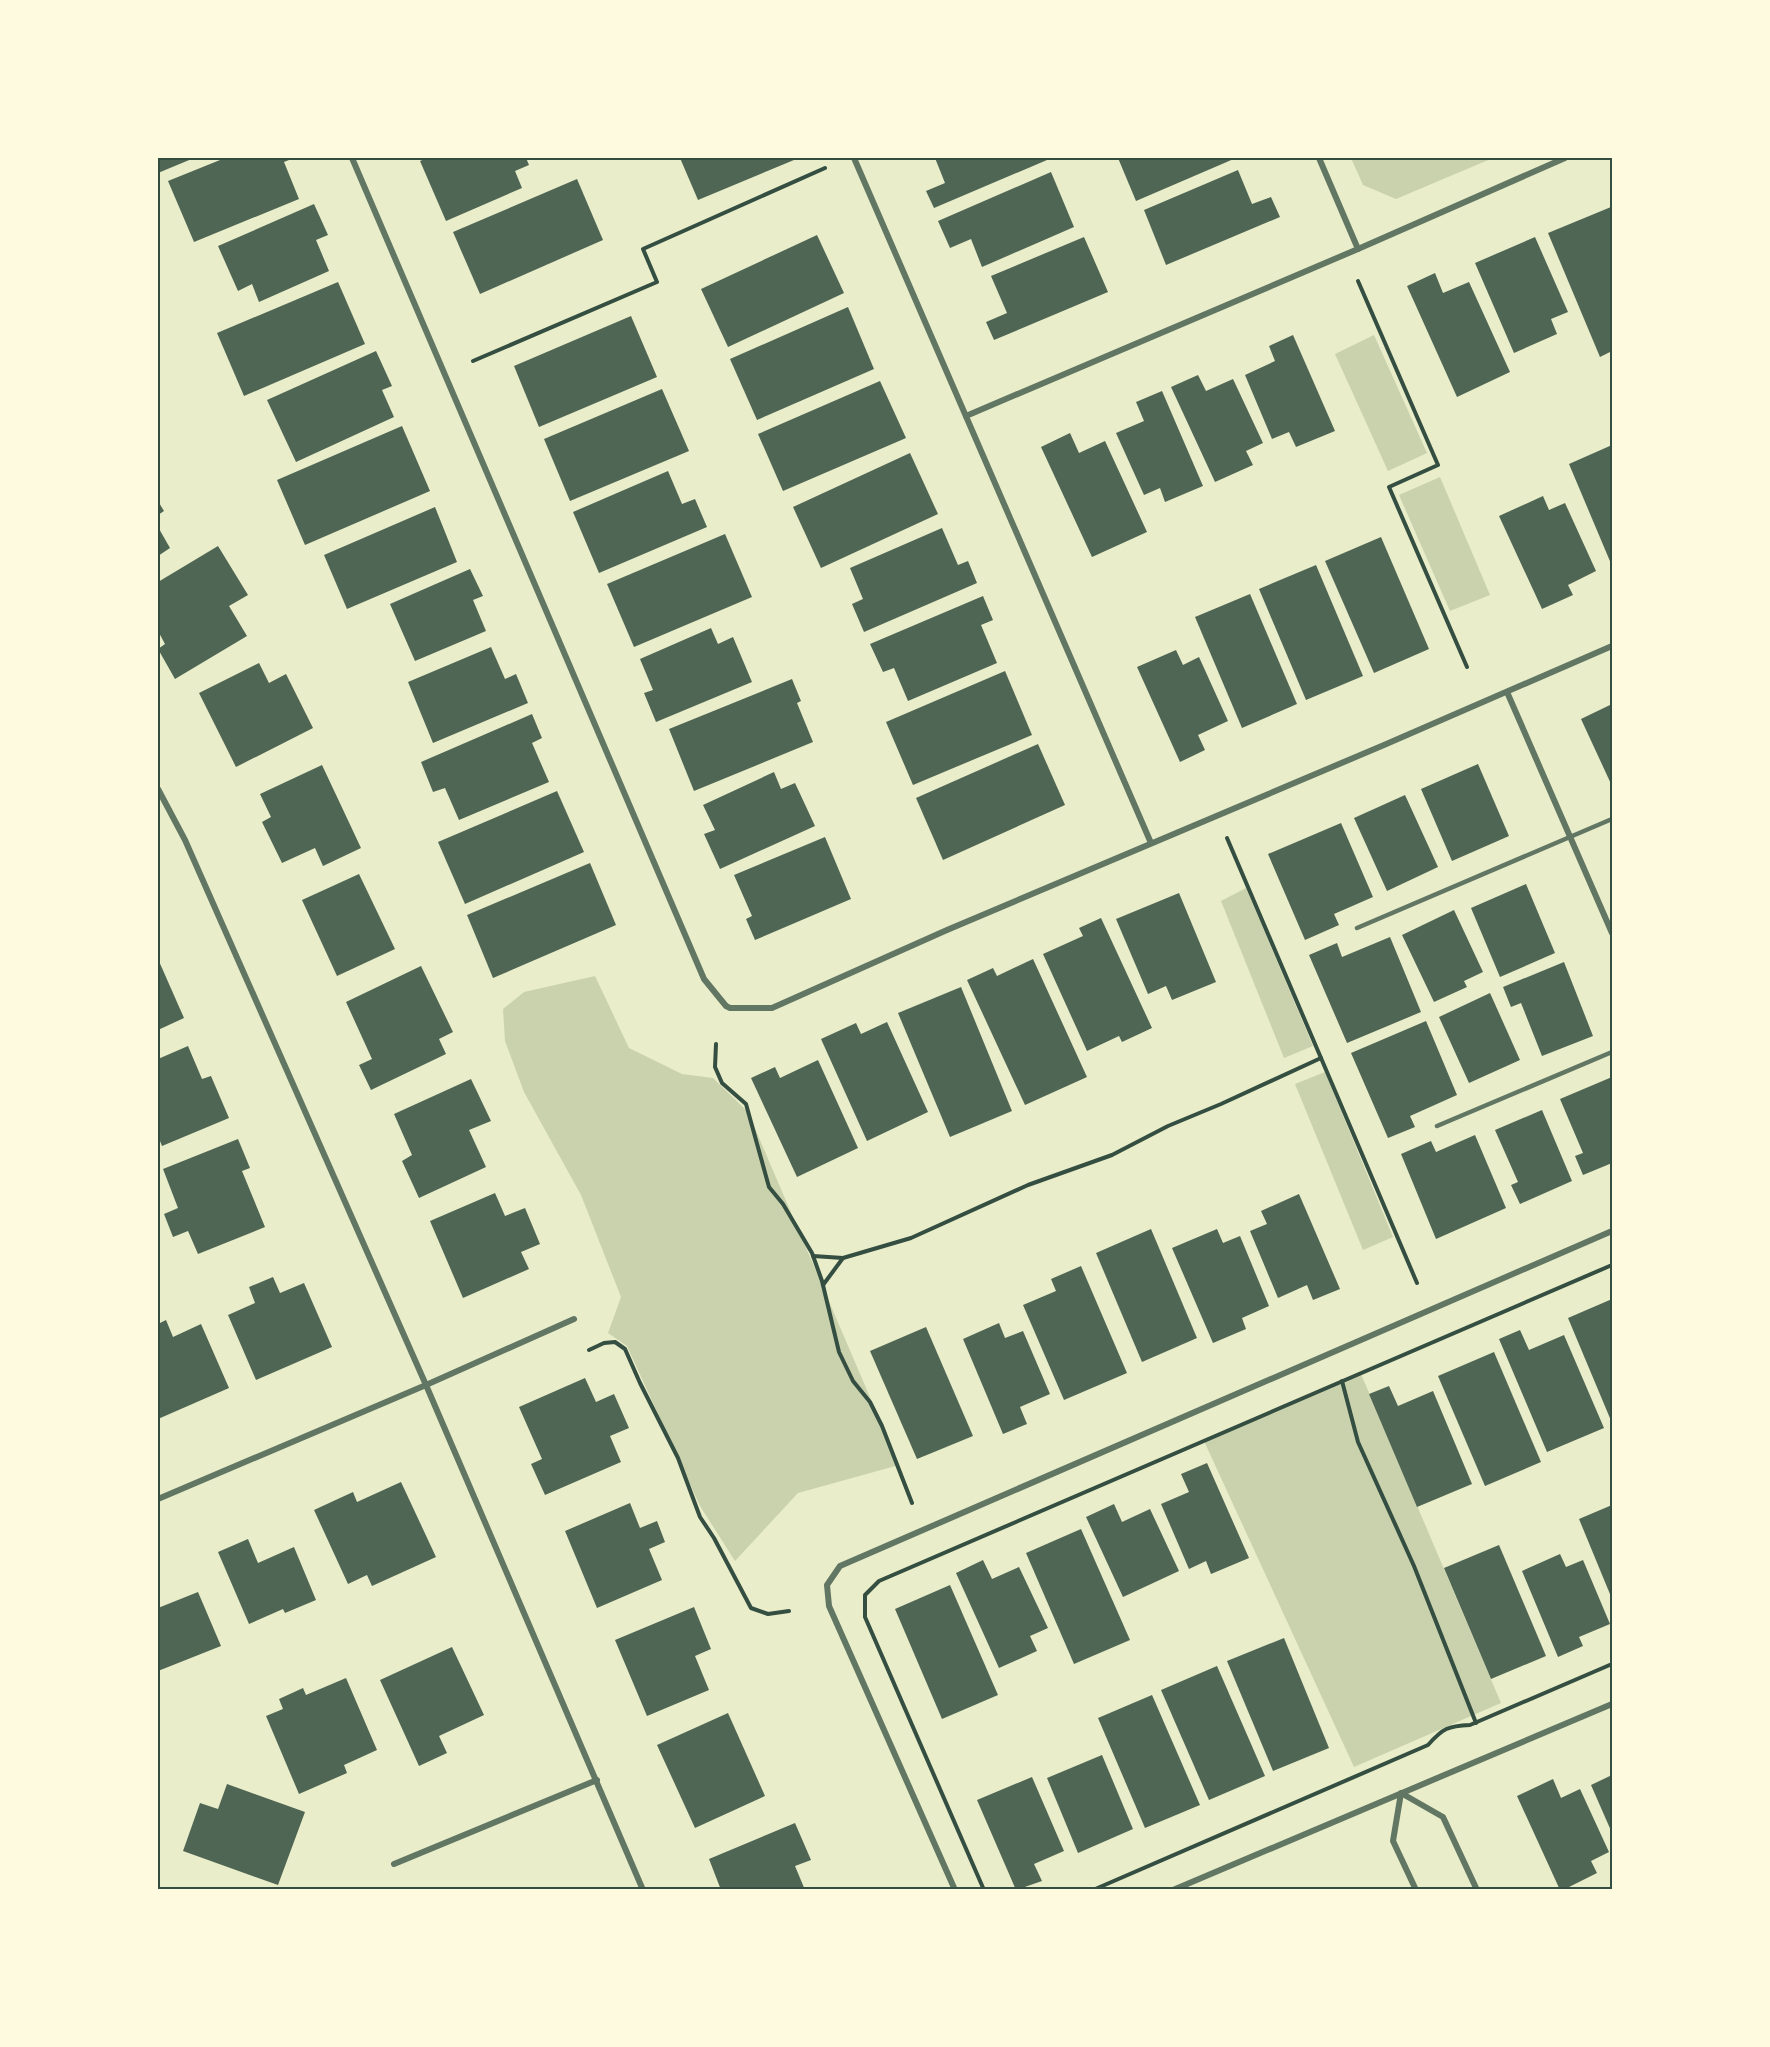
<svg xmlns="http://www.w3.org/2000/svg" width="1770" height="2047" font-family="'Noto Sans',sans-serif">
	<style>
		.green { fill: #cad2ad }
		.building { fill: #4f6655 }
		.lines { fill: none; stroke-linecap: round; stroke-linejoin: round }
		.path { stroke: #344e41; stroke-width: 4 }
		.service { stroke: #617663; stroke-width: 4.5 }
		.minor { stroke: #617663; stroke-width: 6 }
		.neatline { fill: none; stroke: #344e41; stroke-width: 2 }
	</style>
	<rect width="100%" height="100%" fill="#e9edc9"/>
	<g class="green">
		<polygon points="1351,158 1493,158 1396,199 1363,185"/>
		<polygon points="1374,335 1427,453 1388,471 1335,354"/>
		<polygon points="1440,477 1490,595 1450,611 1399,495"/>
		<polygon points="1246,888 1313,1046 1284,1058 1221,901"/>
		<polygon points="595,976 629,1048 682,1074 713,1078 748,1112 899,1465 798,1493 735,1561 700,1506 627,1346 608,1333 621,1297 581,1195 524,1092 505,1041 503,1009 524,992"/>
		<polygon points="1325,1072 1393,1237 1363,1250 1295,1084"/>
		<polygon points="1361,1374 1501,1703 1354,1767 1204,1441"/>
	</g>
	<g class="building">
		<polygon points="158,158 194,158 158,173"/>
		<polygon points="225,158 294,158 284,162 299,199 194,242 168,181"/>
		<polygon points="427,158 526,158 529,165 515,171 522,188 446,221 420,161"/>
		<polygon points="680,158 793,158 794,160 698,200"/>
		<polygon points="935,158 1046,158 1047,160 934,208 926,191 945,183"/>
		<polygon points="1118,158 1236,158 1136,201"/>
		<polygon points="1238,170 1252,204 1271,197 1280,217 1166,265 1144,210"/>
		<polygon points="1051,172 1074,227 982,267 971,239 950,248 938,221"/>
		<polygon points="577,179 603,240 480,294 453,232"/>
		<polygon points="314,204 328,235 316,240 329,271 259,302 252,284 238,291 218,246"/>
		<polygon points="1611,207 1612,351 1600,357 1548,233"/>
		<polygon points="817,235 844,293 728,347 701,289"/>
		<polygon points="1084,237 1108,292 994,340 986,322 1007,313 991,276"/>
		<polygon points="1535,237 1568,312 1551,319 1557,334 1514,353 1475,263"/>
		<polygon points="1435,273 1443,293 1469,282 1510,372 1457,397 1407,286"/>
		<polygon points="338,282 365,344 244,396 217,333"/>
		<polygon points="848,307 874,369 757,420 730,359"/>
		<polygon points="631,316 657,377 539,427 514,366"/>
		<polygon points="1293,335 1335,431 1296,447 1289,432 1272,439 1245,375 1275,361 1269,346"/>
		<polygon points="376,351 392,386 382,390 394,417 296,462 267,400"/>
		<polygon points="1198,375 1206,391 1233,379 1263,443 1246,451 1253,465 1215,482 1171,387"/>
		<polygon points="880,381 906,438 783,491 758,434"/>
		<polygon points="662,389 689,451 570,501 544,439"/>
		<polygon points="1162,391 1203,486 1165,502 1160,488 1144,495 1116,433 1144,421 1136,402"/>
		<polygon points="402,426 430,491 305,545 277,480"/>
		<polygon points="1070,433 1079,453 1105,441 1147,532 1092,557 1041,447"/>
		<polygon points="1612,445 1612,566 1569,464"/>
		<polygon points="910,453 938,514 821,568 793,507"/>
		<polygon points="668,471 682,504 695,499 707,527 599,573 573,512"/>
		<polygon points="1543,496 1549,510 1565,503 1596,571 1568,585 1573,595 1542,609 1499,516"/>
		<polygon points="158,501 164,511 158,515"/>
		<polygon points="435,507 457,562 347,609 324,555"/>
		<polygon points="158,527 170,548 158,556"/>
		<polygon points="942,528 958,565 968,561 977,583 864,632 852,604 863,599 850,568"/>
		<polygon points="725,534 752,597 634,647 607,584"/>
		<polygon points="1381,537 1429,649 1374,673 1325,561"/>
		<polygon points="218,546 248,595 229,606 247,636 175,679 158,649 165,644 158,631 158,582"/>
		<polygon points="1316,565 1363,676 1306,700 1259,589"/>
		<polygon points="470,569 483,596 473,600 486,631 415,661 390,604"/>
		<polygon points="1250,594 1297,704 1242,728 1195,617"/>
		<polygon points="983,596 993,620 981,625 997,663 908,701 894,668 883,672 870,644"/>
		<polygon points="711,628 718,644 733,637 752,682 656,722 644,693 653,690 640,659"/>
		<polygon points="491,647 505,679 516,674 528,703 433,743 408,682"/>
		<polygon points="1176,650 1183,665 1199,657 1228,721 1198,735 1205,750 1180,762 1137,667"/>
		<polygon points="259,663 269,683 286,674 313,728 236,767 199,693"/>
		<polygon points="1005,671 1032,735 913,785 886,722"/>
		<polygon points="792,679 801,701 797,703 813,742 694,791 669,729"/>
		<polygon points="1612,704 1612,786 1581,719"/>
		<polygon points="532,714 542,738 532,743 549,782 459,820 445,788 433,792 421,762"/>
		<polygon points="1038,744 1065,805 943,860 916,798"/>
		<polygon points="1478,764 1509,836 1452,861 1421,789"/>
		<polygon points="322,765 361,848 323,866 315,848 282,863 262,822 271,817 260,794"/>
		<polygon points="774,772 781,789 795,783 815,826 720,869 704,834 715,830 703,805"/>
		<polygon points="557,791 584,852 465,904 438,842"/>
		<polygon points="1405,795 1438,867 1387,891 1354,818"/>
		<polygon points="1341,823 1373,897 1334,914 1339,925 1305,940 1268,854"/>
		<polygon points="825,837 851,899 755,940 746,919 752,916 734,875"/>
		<polygon points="590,863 616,925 493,978 467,915"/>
		<polygon points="359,874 395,949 337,976 302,900"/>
		<polygon points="1526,884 1555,953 1500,977 1471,908"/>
		<polygon points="1179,893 1216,982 1172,1000 1166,986 1148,994 1116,919"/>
		<polygon points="1454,910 1483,972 1464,981 1467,987 1434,1002 1402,935"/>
		<polygon points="1101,918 1152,1028 1122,1042 1119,1036 1087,1051 1043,954 1083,936 1079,928"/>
		<polygon points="1390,937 1421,1012 1347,1043 1309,955 1337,943 1342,957"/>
		<polygon points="158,959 184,1018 158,1030"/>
		<polygon points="1033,959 1087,1077 1025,1105 967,980 993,968 997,976"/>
		<polygon points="1564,962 1593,1036 1542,1056 1521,1003 1511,1007 1503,987"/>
		<polygon points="421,966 453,1032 439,1039 446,1054 371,1090 359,1065 372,1059 346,1002"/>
		<polygon points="961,987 1012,1111 950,1137 898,1013"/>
		<polygon points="1490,993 1520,1060 1469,1083 1439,1017"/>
		<polygon points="1426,1021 1457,1095 1410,1116 1415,1127 1388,1138 1351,1053"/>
		<polygon points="887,1022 928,1112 867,1141 821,1039 856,1023 861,1034"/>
		<polygon points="188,1046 202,1079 211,1076 229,1118 162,1146 158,1136 158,1059"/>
		<polygon points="818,1060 858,1148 797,1177 751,1078 775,1067 780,1078"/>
		<polygon points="1612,1077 1612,1163 1583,1175 1575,1156 1583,1153 1560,1099"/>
		<polygon points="471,1079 491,1121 469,1130 486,1167 419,1198 402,1161 412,1155 394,1114"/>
		<polygon points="1542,1110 1572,1181 1520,1204 1511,1185 1518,1182 1495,1130"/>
		<polygon points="1475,1135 1506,1208 1436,1239 1401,1154 1431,1141 1436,1152"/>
		<polygon points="238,1139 250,1168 242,1171 265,1227 198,1254 188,1231 173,1237 164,1214 178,1208 163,1169"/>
		<polygon points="495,1193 505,1216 525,1208 540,1244 521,1252 529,1269 463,1298 430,1221"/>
		<polygon points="1299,1194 1340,1289 1313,1300 1307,1285 1278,1298 1250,1231 1267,1224 1261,1211"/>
		<polygon points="1151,1229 1197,1338 1142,1362 1096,1253"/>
		<polygon points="1217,1229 1223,1243 1240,1236 1269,1306 1242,1318 1246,1329 1213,1343 1172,1248"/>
		<polygon points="1081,1266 1127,1373 1064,1400 1023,1305 1056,1291 1051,1279"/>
		<polygon points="273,1277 280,1293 304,1283 332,1347 256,1380 228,1315 255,1303 249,1287"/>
		<polygon points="1612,1299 1612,1423 1568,1318"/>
		<polygon points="166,1320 173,1337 201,1324 229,1388 158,1419 158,1324"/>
		<polygon points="999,1323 1005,1338 1023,1331 1050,1394 1020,1407 1027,1424 1003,1434 963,1339"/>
		<polygon points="926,1327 973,1436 917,1459 870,1351"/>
		<polygon points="1520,1330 1529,1350 1564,1335 1604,1428 1547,1452 1499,1339"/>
		<polygon points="1494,1352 1541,1462 1485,1486 1438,1376"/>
		<polygon points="585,1378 596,1402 614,1394 629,1428 610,1436 621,1462 545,1495 531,1464 542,1459 519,1407"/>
		<polygon points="1389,1386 1398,1406 1433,1391 1472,1484 1417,1507 1369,1394"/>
		<polygon points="1207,1463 1249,1558 1211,1574 1206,1561 1189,1569 1161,1504 1189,1492 1181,1474"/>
		<polygon points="401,1482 436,1557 372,1586 367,1575 348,1584 314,1510 353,1492 357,1502"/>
		<polygon points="630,1503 640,1528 657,1521 665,1542 649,1549 662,1580 597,1608 565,1531"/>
		<polygon points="1114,1504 1122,1522 1150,1509 1179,1571 1123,1597 1086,1517"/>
		<polygon points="1612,1505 1612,1599 1579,1519"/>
		<polygon points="1081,1529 1130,1640 1074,1664 1026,1553"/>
		<polygon points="248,1539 258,1563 294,1547 316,1600 285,1613 283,1609 249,1624 218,1552"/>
		<polygon points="1499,1545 1546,1656 1491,1679 1444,1568"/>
		<polygon points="1560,1554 1566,1567 1583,1560 1610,1624 1579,1637 1583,1646 1558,1657 1522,1571"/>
		<polygon points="983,1560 992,1579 1019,1567 1048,1628 1030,1636 1037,1651 999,1668 956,1573"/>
		<polygon points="950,1585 998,1695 942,1719 895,1609"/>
		<polygon points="198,1592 221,1646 158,1671 158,1608"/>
		<polygon points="694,1607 711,1649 695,1656 709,1690 647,1716 615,1640"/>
		<polygon points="1284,1638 1329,1748 1273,1771 1227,1661"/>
		<polygon points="452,1647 484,1715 439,1736 447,1753 419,1766 380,1680"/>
		<polygon points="1217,1666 1265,1776 1209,1800 1161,1690"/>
		<polygon points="346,1678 377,1750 344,1765 347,1773 299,1794 266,1716 283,1709 279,1699 303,1688 306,1695"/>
		<polygon points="1152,1695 1200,1805 1145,1828 1098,1718"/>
		<polygon points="728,1713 765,1796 695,1828 657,1745"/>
		<polygon points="1102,1755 1133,1829 1078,1853 1047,1778"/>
		<polygon points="1612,1775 1612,1833 1591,1785"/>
		<polygon points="1032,1777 1064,1851 1034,1864 1042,1881 1016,1890 977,1800"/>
		<polygon points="1553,1779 1561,1798 1580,1789 1609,1852 1591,1861 1597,1873 1563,1890 1560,1890 1517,1796"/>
		<polygon points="227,1784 305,1812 278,1885 183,1851 200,1803 218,1809"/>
		<polygon points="795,1823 811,1860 795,1866 805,1890 721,1890 709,1859"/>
	</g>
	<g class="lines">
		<g class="path">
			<polyline points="1358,281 1438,465 1389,487 1467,667"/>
			<polyline points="473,361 657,282 643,249 825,168"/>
			<polyline points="1227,838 1321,1058"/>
			<polyline points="716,1044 715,1067 722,1083 746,1104 769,1187 783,1204 812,1253 822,1281 839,1352 853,1381 870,1402 882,1426 912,1503"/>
			<polyline points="813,1256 843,1258 911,1238 1028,1185 1112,1155 1168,1126 1221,1104 1321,1058 1417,1283"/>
			<polyline points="823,1285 843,1258"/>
			<polyline points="589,1350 604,1343 615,1342 625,1349 640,1383 678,1458 700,1517 714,1538 751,1608 768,1614 789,1611"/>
			<polyline points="1342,1381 1358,1442 1414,1566 1476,1723"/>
			<polyline points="984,1890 865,1617 865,1595 879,1581 1612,1265"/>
			<path d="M1093,1890L1428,1745C1443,1728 1448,1726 1470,1725L1612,1664"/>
		</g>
		<g class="service">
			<polyline points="1357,928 1612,819"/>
			<polyline points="1437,1126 1612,1052"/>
		</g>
		<g class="minor">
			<polyline points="352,158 704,979 726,1006 730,1008 772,1008 947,930 1384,745 1612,646"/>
			<polyline points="854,158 1151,843"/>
			<polyline points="1319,158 1358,249"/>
			<polyline points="966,416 1358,249 1565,158"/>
			<polyline points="1507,692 1612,933"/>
			<polyline points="158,789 185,840 426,1385 643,1890"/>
			<polyline points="158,1499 426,1385 574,1319"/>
			<polyline points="394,1864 597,1780"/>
			<polyline points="955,1890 829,1606 827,1585 840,1566 1612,1231"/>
			<polyline points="1173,1890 1612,1704"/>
			<polyline points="1416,1890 1393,1841 1401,1793 1443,1817 1477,1890"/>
		</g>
	</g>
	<rect width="1770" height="2047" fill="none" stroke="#fefae0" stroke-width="318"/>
	<rect x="159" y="159" width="1452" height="1729" class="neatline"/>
</svg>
